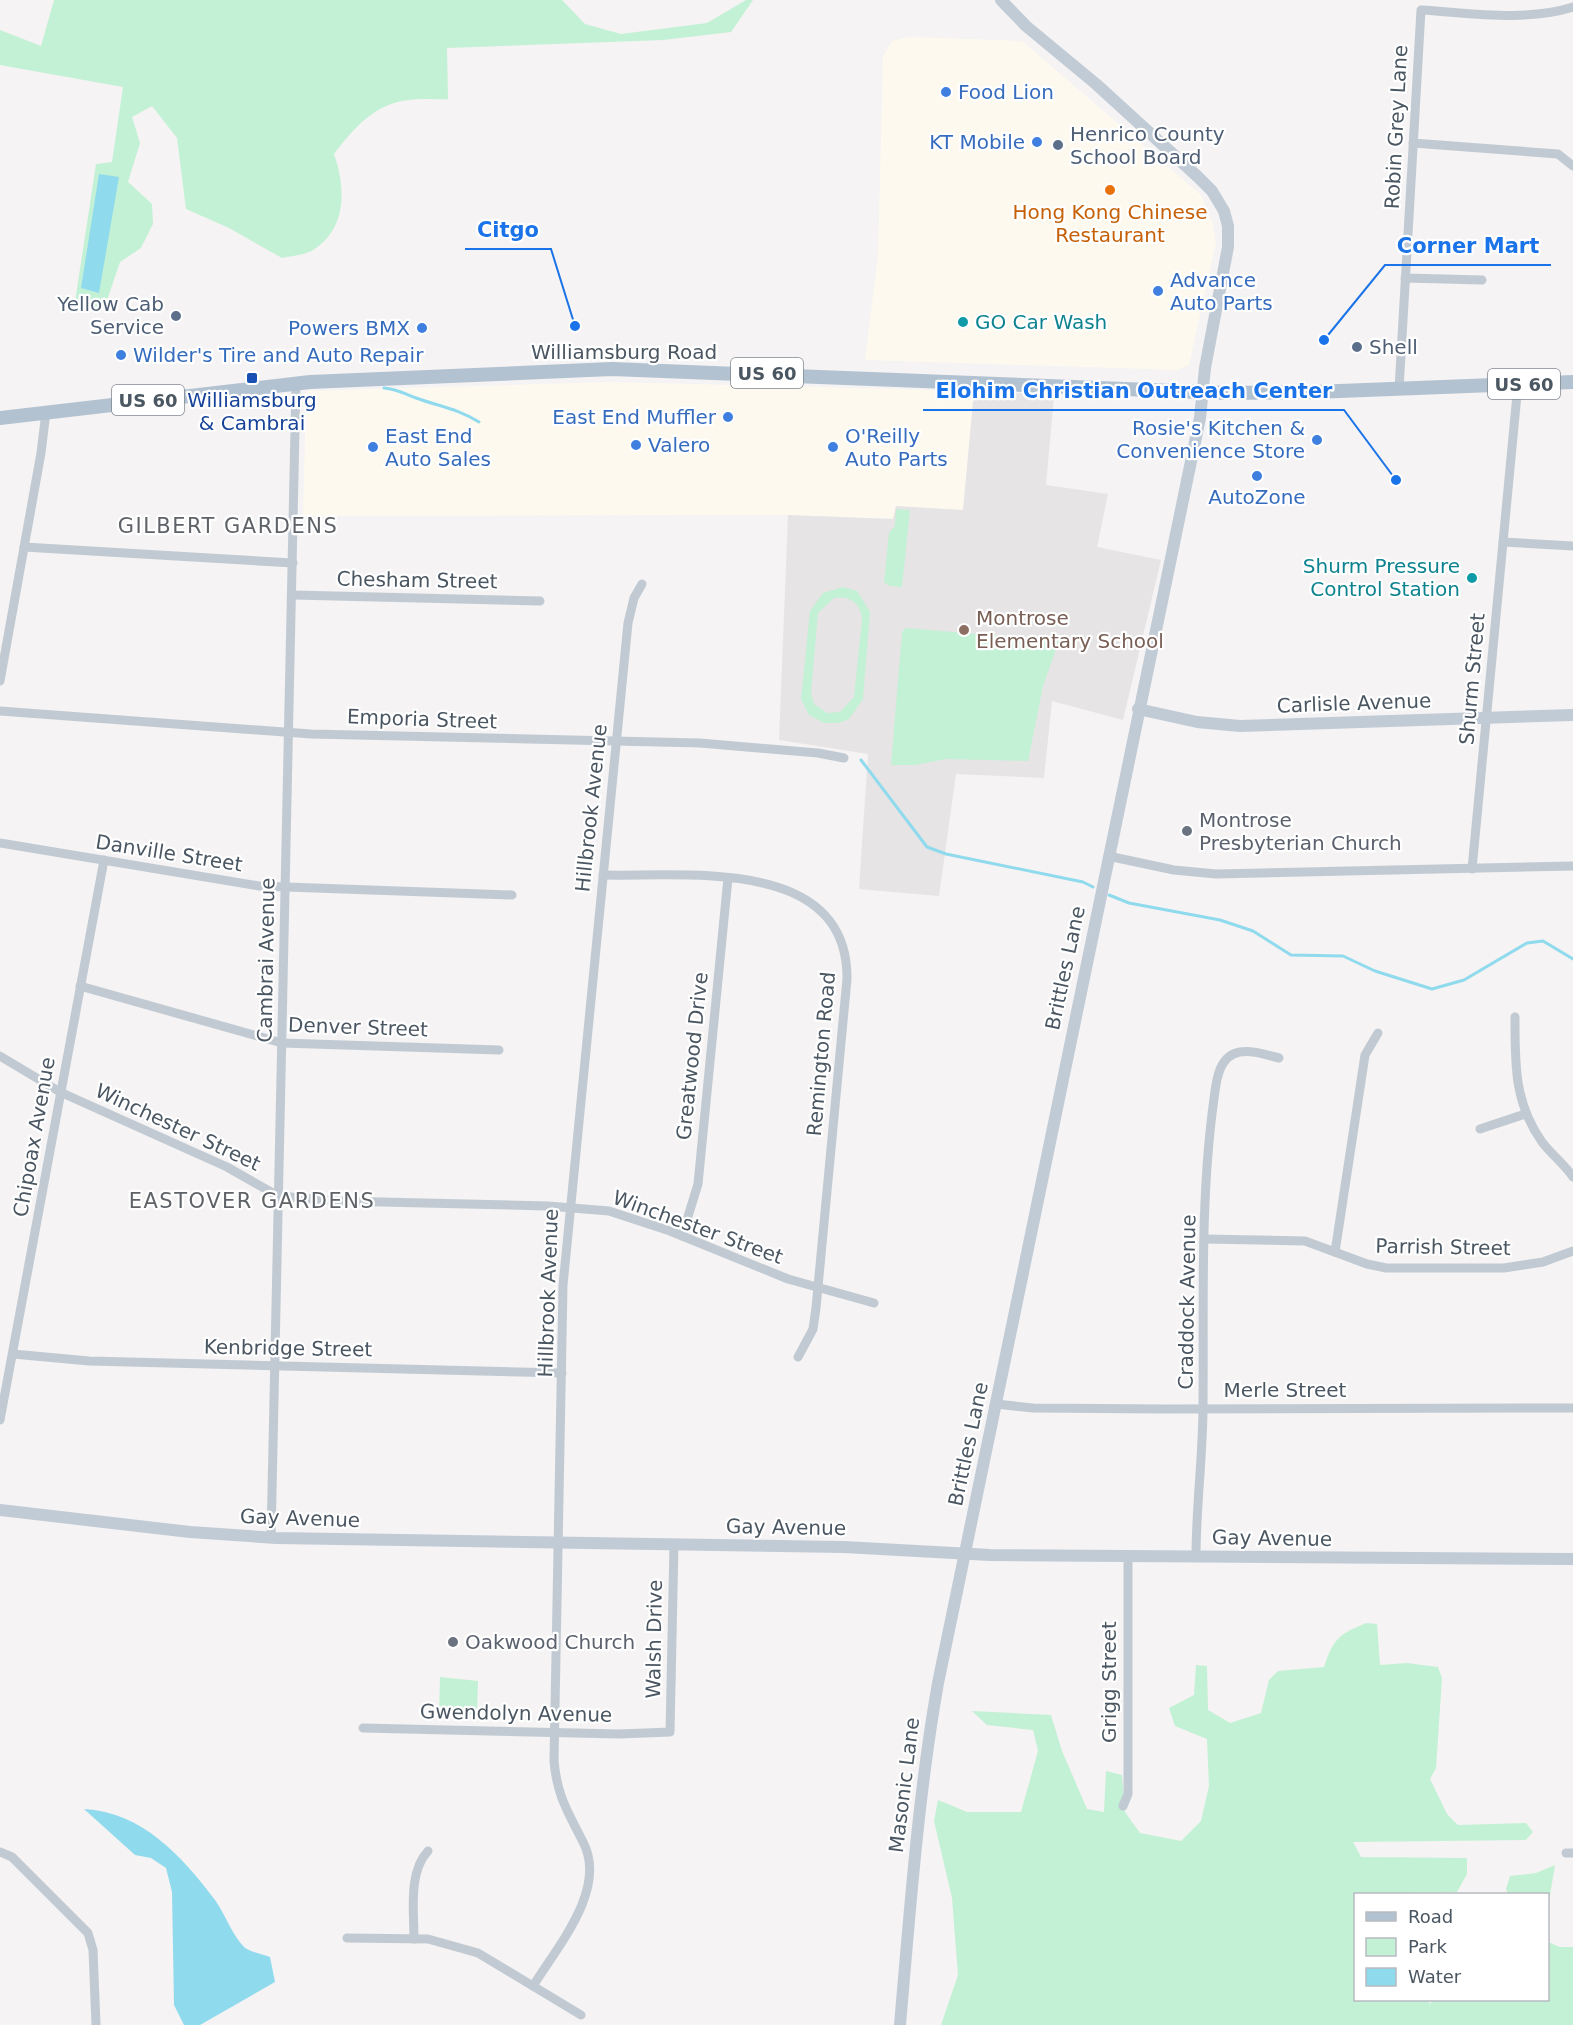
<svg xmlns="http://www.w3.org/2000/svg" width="1573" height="2025" font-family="'DejaVu Sans',sans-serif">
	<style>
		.commercial { fill: #fdf9ef }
		.education { fill: #e6e4e5 }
		.green { fill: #c3f1d5; fill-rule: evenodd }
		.water { fill: #90daee }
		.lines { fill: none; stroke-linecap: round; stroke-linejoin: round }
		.stream { stroke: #90daee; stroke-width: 3 }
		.street { stroke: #c1cad2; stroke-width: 9 }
		.secondary { stroke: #c1cbd6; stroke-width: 12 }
		.primary { stroke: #b3c2d1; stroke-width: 14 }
		.shop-dot { fill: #3f7fe0; stroke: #fff; stroke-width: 2 }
		.service-dot { fill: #5c6f8a; stroke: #fff; stroke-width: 2 }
		.food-dot { fill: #e8710a; stroke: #fff; stroke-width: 2 }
		.culture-dot { fill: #0f9aa8; stroke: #fff; stroke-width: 2 }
		.transit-dot { fill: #1a4fb4; stroke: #fff; stroke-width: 2 }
		.education-dot { fill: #8d6e63; stroke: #fff; stroke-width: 2 }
		.worship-dot { fill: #6b7280; stroke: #fff; stroke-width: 2 }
		.labels { text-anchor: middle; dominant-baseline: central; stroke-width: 4.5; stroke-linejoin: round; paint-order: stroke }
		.shield { fill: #fff; stroke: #808990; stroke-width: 1.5 }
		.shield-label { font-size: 18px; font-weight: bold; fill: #4a5661 }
		.shop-label { font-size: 20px; fill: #366cbe; stroke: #fff; text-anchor: start }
		.street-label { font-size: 20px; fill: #4a5661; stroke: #fff }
		.service-label { font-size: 20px; fill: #4e5e75; stroke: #fff; text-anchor: start }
		.food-label { font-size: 20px; fill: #c56008; stroke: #fff }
		.culture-label { font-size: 20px; fill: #0d838f; stroke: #fff; text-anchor: start }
		.transit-label { font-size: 20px; fill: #164399; stroke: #fff }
		.education-label { font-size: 20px; fill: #785e54; stroke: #fff; text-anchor: start }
		.worship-label { font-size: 20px; fill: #5b616d; stroke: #fff; text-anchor: start }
		.neighbourhood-label { font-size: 21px; letter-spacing: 1.5px; fill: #5f6368; stroke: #fff }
		.leader { fill: none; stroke: #1a73e8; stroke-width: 2 }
		.callout-dot { fill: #1a73e8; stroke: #fff; stroke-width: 2 }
		.callout-label { font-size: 21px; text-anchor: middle; font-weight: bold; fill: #1a73e8; stroke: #fff; stroke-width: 4.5; stroke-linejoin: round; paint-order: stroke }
	</style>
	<rect width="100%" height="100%" fill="#f5f3f3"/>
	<g class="commercial">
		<polygon points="909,37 1022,41 1201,195 1212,222 1216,243 1189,365 1177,370 865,360 878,256 883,56 892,41"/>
		<polygon points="606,382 974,391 963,510 896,507 893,519 788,515 303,516 306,391"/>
	</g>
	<polygon class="education" points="974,391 1054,395 1046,485 1108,494 1097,547 1161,560 1123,720 1052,701 1044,778 956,774 939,896 859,889 868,754 779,740 788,515 893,519 896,506 963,510"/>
	<g class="green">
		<path d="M54,0H562L585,24L621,34L707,23L746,0H753L731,32L663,40L447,48L448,99C435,100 422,98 409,100C375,103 353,129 334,154C346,188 347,229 313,250C305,255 291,256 282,258L229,228L186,209L177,138L152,106L132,117L140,143L128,182L152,204L153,224L141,248L120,262L104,309L75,302L96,164L112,162L123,87L0,65V30L41,46Z"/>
		<polygon points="896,509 910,510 902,587 890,586 884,582 889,533 895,526"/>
		<path d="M843,587L857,591L870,612L863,699L849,719L839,723H824L809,715L801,699L810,611L823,593ZM834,598C849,595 861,603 862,619L854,697L840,712L827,713L814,704L811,693L818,613Z"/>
		<polygon points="906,628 1059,641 1043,686 1028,761 946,759 915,765 891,765 902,632"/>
		<path d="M1366,1623L1377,1624L1380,1665L1407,1663L1438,1667L1442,1678L1436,1768L1430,1779L1447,1814L1458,1825L1526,1823L1533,1832L1526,1840L1353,1842L1361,1857L1467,1858V1874L1457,1892L1356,1894V2000H1428L1430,2004L1433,2000H1548V1942L1560,1947H1573V2025H941L958,1975L952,1898L934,1821L938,1800L967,1812H1021L1038,1751L1033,1730L987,1725L972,1711L1051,1715L1062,1751L1087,1809L1104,1812L1106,1771L1122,1775L1125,1812L1140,1833L1181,1841L1201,1821L1209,1786L1207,1739L1175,1726L1169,1708L1194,1695L1196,1665L1207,1666L1208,1710L1230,1723L1261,1713L1269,1680L1278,1671L1324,1667C1334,1638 1338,1635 1366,1623Z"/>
		<polygon points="440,1677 478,1681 477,1714 439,1713"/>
		<polygon points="1555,1865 1548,1907 1548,1894 1508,1894 1506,1889 1510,1876 1536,1873"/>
	</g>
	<g class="water">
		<polygon points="99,174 119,177 99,293 81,288"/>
		<path d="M84,1809C142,1812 182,1856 215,1900C225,1914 232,1935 244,1947C250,1952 262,1954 270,1957L275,1982L200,2025H184L174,2005L172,1892L166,1868L151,1858L135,1855Z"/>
	</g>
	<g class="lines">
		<g class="stream">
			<path d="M384,388C397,389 405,394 416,398C438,406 459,409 479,422"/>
			<polyline points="861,760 927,847 946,854 1083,882 1093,887"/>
			<polyline points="1109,895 1129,903 1220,920 1253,931 1291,955 1343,956 1375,971 1432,989 1464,980 1527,943 1543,941 1573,959"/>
		</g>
		<g class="street">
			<polyline points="1413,143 1558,154 1573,166"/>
			<polyline points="1405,278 1482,280"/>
			<path d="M1399,389L1421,10C1471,13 1525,22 1573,7"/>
			<polyline points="1503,542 1573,546"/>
			<polyline points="24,547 293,563"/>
			<polyline points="293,595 540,601"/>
			<polyline points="0,681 41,453 46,412"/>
			<polyline points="0,711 311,734 700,743 818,753 844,758"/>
			<polyline points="0,843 259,886 512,895"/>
			<polyline points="1108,856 1174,870 1216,874 1573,866"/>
			<polyline points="1472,869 1518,384"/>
			<path d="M603,875C686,877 848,856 847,979L816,1308L813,1329L798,1357"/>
			<polyline points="80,986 282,1043 499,1050"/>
			<path d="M1515,1017C1515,1063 1514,1103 1542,1142C1552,1155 1564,1164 1573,1177"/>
			<polyline points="0,1056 60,1092 227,1167 278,1196 338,1201 548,1206 609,1211 670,1231 788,1279 874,1303"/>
			<polyline points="1480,1129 1525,1114"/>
			<polyline points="682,1236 698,1184 728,878"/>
			<polyline points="1205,1239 1305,1241 1367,1264 1386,1268 1504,1268 1543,1262 1573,1251"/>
			<polyline points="1335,1252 1365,1055 1378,1033"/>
			<polyline points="13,1354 89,1361 562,1373"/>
			<polyline points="996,1404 1033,1408 1164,1409 1573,1408"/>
			<polyline points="0,1420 104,860"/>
			<polyline points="271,1538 296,383"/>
			<path d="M1196,1556C1196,1506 1203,1456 1203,1406C1204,1306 1200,1205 1213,1106C1215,1093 1216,1073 1224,1062C1237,1044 1262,1054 1279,1058"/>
			<polyline points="363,1728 619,1734 670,1732 674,1544"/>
			<polyline points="1123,1806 1128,1794 1128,1555"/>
			<polyline points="0,1852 12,1857 88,1933 93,1950 96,2025"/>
			<polyline points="1566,1853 1573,1853"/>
			<polyline points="347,1938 428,1939 478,1953 581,2015"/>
			<path d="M414,1939C414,1912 408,1872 428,1851"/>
			<path d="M533,1986C557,1947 608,1889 583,1842C568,1812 557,1796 554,1761L563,1285L628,623L634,598L642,584"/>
		</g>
		<g class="secondary">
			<polyline points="1138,709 1197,722 1240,726 1573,715"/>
			<polyline points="0,1510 190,1532 276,1538 844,1547 990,1555 1573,1559"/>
			<path d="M900,2025C910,1910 918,1796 938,1683L1200,418L1205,368L1228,247V226L1224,211L1212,191L1198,177L1096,84L1026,26L1001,0"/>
		</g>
		<polyline class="primary" points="0,418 310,382 612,369 1227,393 1314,392 1573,382"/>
	</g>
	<g class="shop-dot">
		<circle cx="946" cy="92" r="6"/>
		<circle cx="1037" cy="142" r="6"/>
		<circle cx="1158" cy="291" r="6"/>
		<circle cx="422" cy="328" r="6"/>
		<circle cx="121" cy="355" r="6"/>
		<circle cx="728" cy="417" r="6"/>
		<circle cx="1317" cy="440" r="6"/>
		<circle cx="636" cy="445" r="6"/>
		<circle cx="373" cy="447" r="6"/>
		<circle cx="833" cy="447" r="6"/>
		<circle cx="1257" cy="476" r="6"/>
	</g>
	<g class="service-dot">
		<circle cx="1058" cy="145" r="6"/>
		<circle cx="176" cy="316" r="6"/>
		<circle cx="1357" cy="347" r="6"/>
	</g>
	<circle class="food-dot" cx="1110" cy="190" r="6"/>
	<g class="culture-dot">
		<circle cx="963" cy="322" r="6"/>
		<circle cx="1472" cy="578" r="6"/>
	</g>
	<rect class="transit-dot" x="246" y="372" width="12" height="12" rx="3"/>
	<circle class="education-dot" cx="964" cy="630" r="6"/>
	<g class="worship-dot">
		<circle cx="1187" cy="831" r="6"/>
		<circle cx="453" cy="1642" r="6"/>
	</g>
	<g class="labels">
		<g class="shield">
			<rect x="731" y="358" width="72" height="30" rx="4.5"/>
			<rect x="1488" y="369" width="72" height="30" rx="4.5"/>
			<rect x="112" y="385" width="72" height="30" rx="4.5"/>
		</g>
		<g class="shield-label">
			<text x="767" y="373">US 60</text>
			<text x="1524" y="384">US 60</text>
			<text x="148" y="400">US 60</text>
		</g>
		<g class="shop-label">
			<text x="958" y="92">Food Lion</text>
			<text x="1025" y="142" text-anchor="end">KT Mobile</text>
			<text x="1170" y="280">Advance<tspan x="1170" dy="23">Auto Parts</tspan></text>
			<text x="410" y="328" text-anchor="end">Powers BMX</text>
			<text x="133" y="355">Wilder's Tire and Auto Repair</text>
			<text x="716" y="417" text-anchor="end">East End Muffler</text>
			<text x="1305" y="428" text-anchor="end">Rosie's Kitchen &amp;<tspan x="1305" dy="23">Convenience Store</tspan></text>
			<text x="385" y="436">East End<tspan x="385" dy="23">Auto Sales</tspan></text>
			<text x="845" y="436">O'Reilly<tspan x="845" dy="23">Auto Parts</tspan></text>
			<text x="648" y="445">Valero</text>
			<text x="1257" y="497" text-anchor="middle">AutoZone</text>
		</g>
		<g class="street-label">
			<text transform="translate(1396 127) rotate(-87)">Robin Grey Lane</text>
			<text x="624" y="352">Williamsburg Road</text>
			<text transform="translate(417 580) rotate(1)">Chesham Street</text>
			<text transform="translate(1472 679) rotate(-85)">Shurm Street</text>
			<text transform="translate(1354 703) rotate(-2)">Carlisle Avenue</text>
			<text transform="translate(422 719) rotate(2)">Emporia Street</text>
			<text transform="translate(591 808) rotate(-84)">Hillbrook Avenue</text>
			<text transform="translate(169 853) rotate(9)">Danville Street</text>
			<text transform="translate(266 960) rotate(-89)">Cambrai Avenue</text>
			<text transform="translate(1065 968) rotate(-78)">Brittles Lane</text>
			<text transform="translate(358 1027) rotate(2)">Denver Street</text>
			<text transform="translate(821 1054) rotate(-85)">Remington Road</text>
			<text transform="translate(692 1056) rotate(-84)">Greatwood Drive</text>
			<text transform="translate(178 1127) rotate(25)">Winchester Street</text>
			<text transform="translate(34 1137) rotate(-80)">Chipoax Avenue</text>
			<text transform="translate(698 1227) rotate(20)">Winchester Street</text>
			<text transform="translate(1443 1247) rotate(1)">Parrish Street</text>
			<text transform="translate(548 1293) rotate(-88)">Hillbrook Avenue</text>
			<text transform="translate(1187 1302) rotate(-89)">Craddock Avenue</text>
			<text transform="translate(288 1348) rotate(1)">Kenbridge Street</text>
			<text x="1285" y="1390">Merle Street</text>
			<text transform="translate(968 1444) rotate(-78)">Brittles Lane</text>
			<text transform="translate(300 1518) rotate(2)">Gay Avenue</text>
			<text transform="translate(786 1527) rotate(1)">Gay Avenue</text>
			<text transform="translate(1272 1538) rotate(1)">Gay Avenue</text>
			<text transform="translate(654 1639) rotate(-89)">Walsh Drive</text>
			<text transform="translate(1109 1682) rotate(-90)">Grigg Street</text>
			<text transform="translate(516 1713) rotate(1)">Gwendolyn Avenue</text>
			<text transform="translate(904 1785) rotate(-83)">Masonic Lane</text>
		</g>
		<g class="service-label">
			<text x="1070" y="134">Henrico County<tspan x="1070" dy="23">School Board</tspan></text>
			<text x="164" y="304" text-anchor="end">Yellow Cab<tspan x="164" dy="23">Service</tspan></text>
			<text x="1369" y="347">Shell</text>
		</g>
		<g class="food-label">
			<text x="1110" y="212">Hong Kong Chinese<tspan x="1110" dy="23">Restaurant</tspan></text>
		</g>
		<g class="culture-label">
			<text x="975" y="322">GO Car Wash</text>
			<text x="1460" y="566" text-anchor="end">Shurm Pressure<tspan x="1460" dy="23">Control Station</tspan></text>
		</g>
		<g class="transit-label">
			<text x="252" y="400">Williamsburg<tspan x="252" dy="23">&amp; Cambrai</tspan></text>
		</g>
		<g class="education-label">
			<text x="976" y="618">Montrose<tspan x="976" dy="23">Elementary School</tspan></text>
		</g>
		<g class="worship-label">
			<text x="1199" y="820">Montrose<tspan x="1199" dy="23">Presbyterian Church</tspan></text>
			<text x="465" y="1642">Oakwood Church</text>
		</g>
		<g class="neighbourhood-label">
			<text x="228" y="526">GILBERT GARDENS</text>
			<text x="252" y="1201">EASTOVER GARDENS</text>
		</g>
	</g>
	<path class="leader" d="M575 326L551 249H465M1324 340L1385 265H1551M1396 480L1344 410H923"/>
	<g class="callout-dot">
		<circle cx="575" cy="326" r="6"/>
		<circle cx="1324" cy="340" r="6"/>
		<circle cx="1396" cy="480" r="6"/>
	</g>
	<g class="callout-label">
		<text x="508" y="237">Citgo</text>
		<text x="1468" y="253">Corner Mart</text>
		<text x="1134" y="398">Elohim Christian Outreach Center</text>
	</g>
	<rect x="1354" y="1893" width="195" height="108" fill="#ffffff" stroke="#b7bbc0" stroke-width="1.5"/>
	<rect x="1366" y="1912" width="30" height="9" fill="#b3c2d1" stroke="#b7bbc0" stroke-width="1.5"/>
	<text x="1408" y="1923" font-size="18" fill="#4a5661">Road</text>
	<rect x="1366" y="1938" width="30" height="18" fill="#c3f1d5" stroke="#b7bbc0" stroke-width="1.5"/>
	<text x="1408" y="1953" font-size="18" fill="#4a5661">Park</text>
	<rect x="1366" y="1968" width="30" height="18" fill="#90daee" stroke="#b7bbc0" stroke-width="1.5"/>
	<text x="1408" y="1983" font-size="18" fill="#4a5661">Water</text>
</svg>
